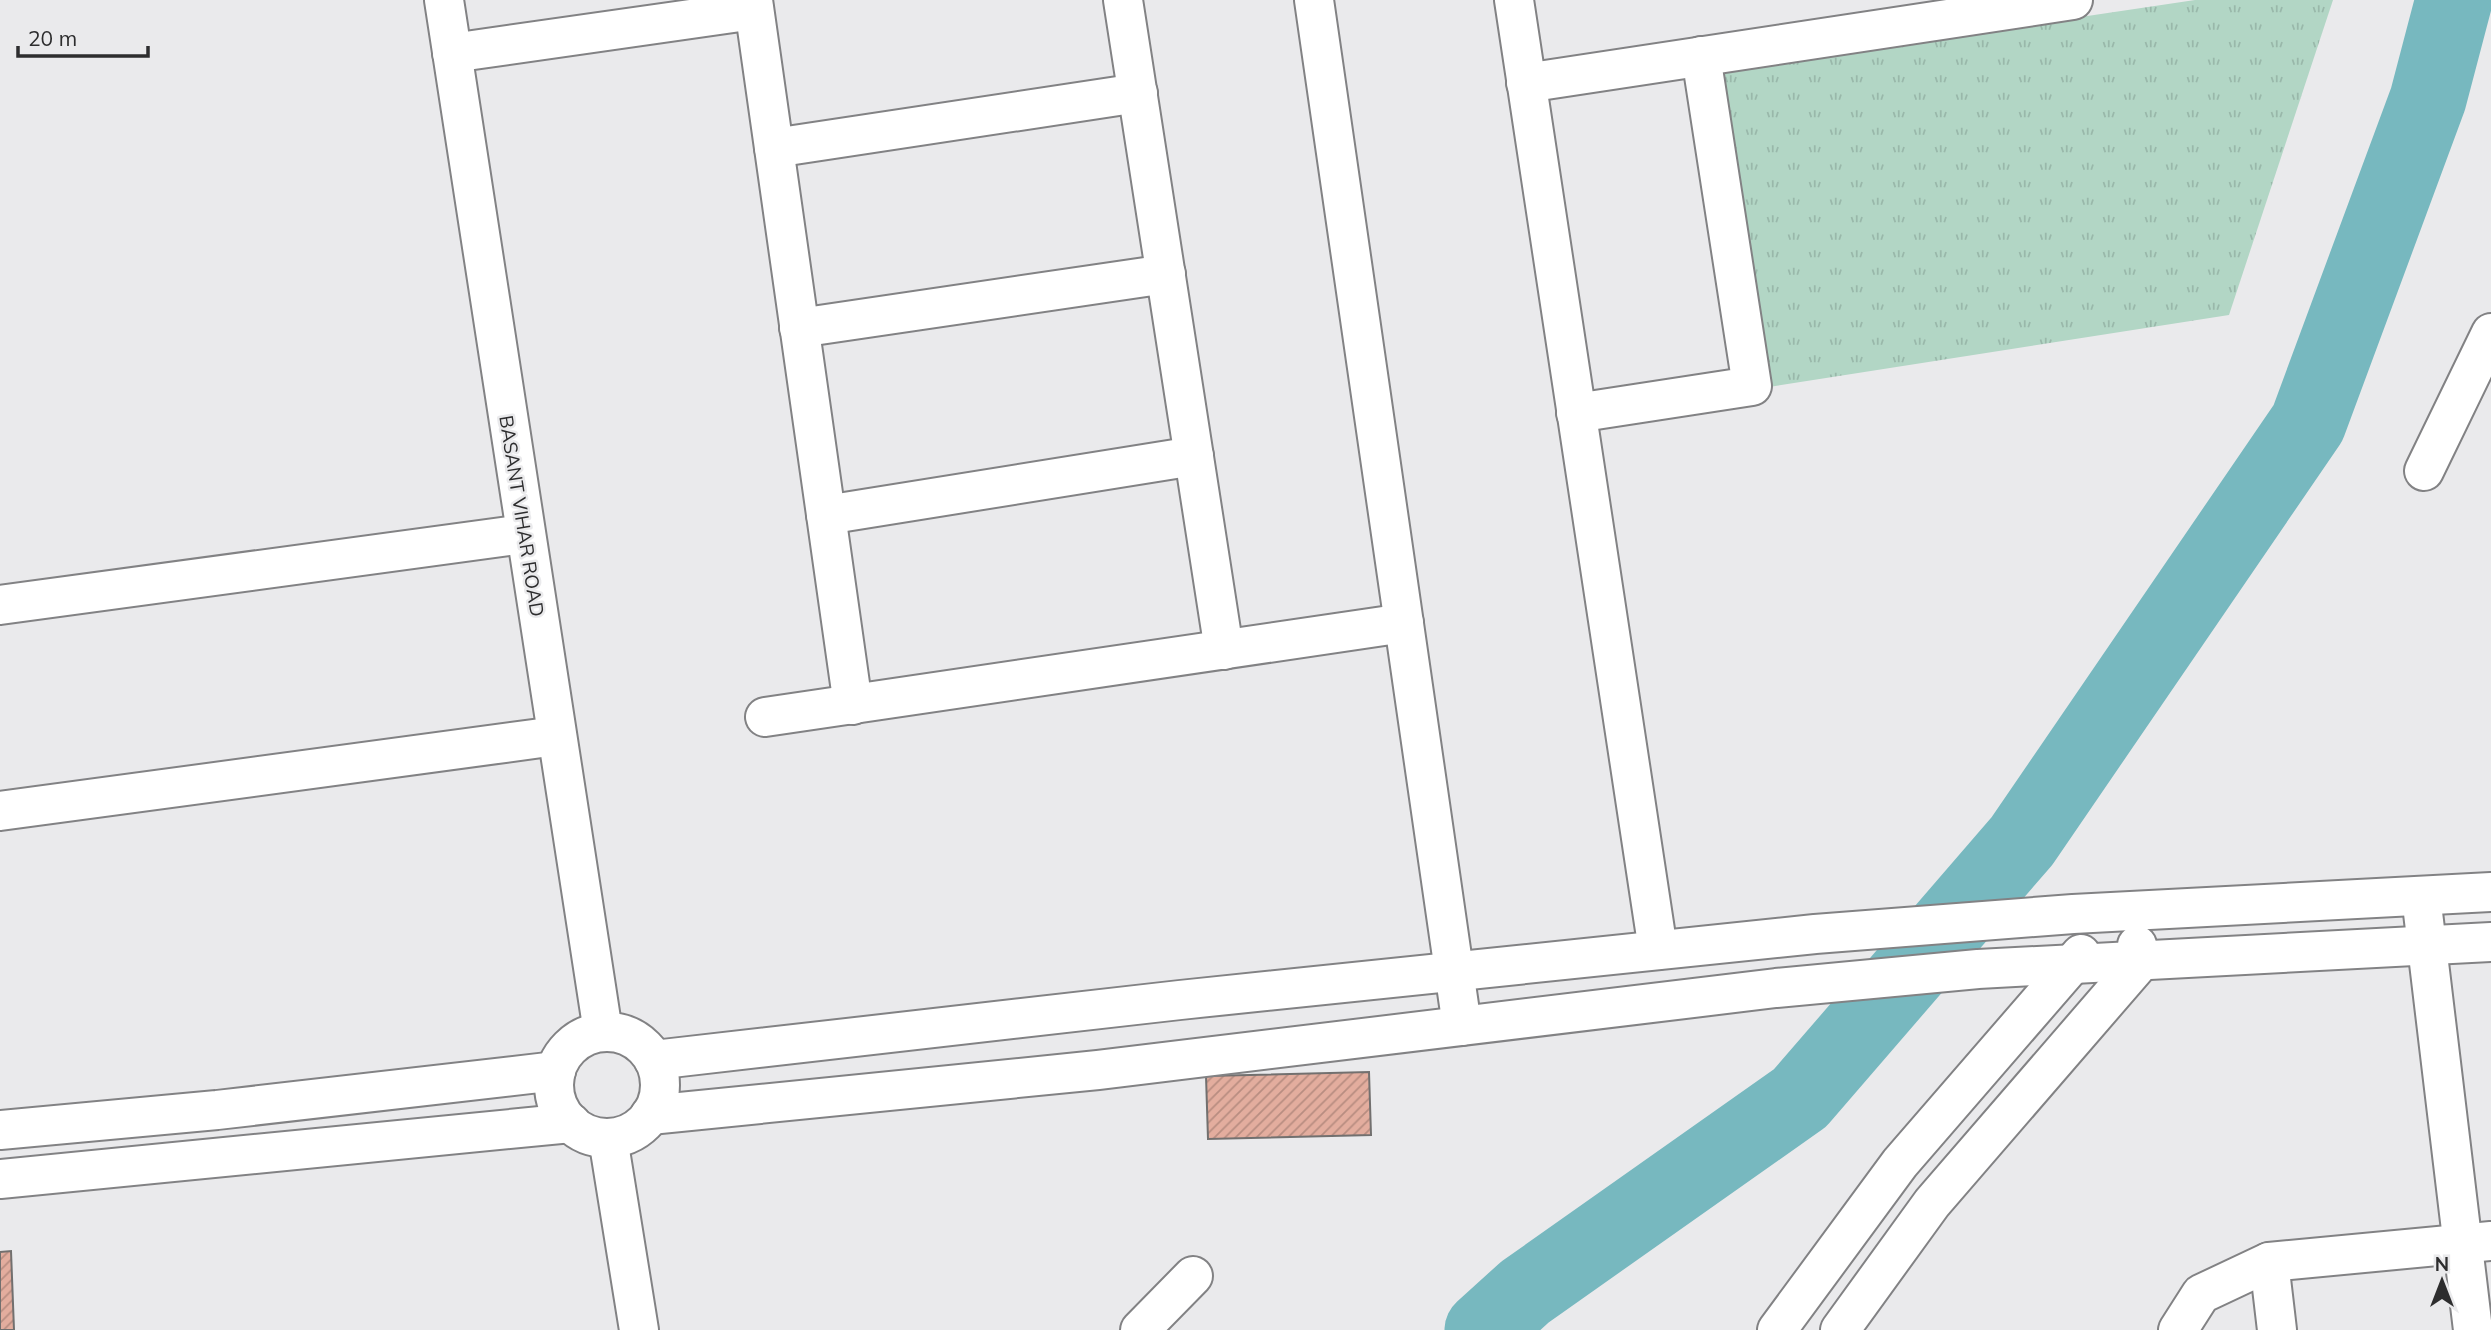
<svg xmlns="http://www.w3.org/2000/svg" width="2491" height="1330" font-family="Mulish,sans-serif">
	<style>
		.park { fill: url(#park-tufts) }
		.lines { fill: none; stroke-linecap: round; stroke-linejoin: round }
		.river { stroke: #77b8bf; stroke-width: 77 }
		.building { fill: url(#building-hatch); stroke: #72706f; stroke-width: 2 }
		.minor-casing { stroke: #828284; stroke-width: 42 }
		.tertiary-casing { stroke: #828284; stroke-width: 42 }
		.minor { stroke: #fff; stroke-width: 38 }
		.tertiary { stroke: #fff; stroke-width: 38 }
		.labels { text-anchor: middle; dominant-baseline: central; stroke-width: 5; stroke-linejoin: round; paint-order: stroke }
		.street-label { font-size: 19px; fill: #2d2d2e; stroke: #eaeaec }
	</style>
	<defs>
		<pattern id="park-tufts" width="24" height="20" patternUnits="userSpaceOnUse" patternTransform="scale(1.75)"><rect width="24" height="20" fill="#b2d6c5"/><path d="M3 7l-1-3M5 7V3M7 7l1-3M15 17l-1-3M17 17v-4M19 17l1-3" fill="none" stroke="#99b8aa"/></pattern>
		<pattern id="building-hatch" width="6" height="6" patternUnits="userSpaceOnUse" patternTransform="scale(1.75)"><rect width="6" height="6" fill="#e3ad9e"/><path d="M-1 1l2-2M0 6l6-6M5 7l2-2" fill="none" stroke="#b88d81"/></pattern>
	</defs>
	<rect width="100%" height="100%" fill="#eaeaec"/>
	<polygon class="park" points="2195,0 2333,0 2229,315 1769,387 1719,71"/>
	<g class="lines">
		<polyline class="river" points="1483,1330 1525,1292 1800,1098 2022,841 2308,423 2428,99 2454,0"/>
	</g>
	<g class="building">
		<polygon points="1369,1072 1371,1135 1208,1139 1206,1076"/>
		<polygon points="11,1251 14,1330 0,1330 0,1252"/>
	</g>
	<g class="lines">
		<defs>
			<g id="minor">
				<polyline points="444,0 603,1032"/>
				<polyline points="753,0 853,705"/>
				<polyline points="1123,0 1224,650"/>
				<polyline points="1314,0 1462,1026"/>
				<polyline points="1514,0 1658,950"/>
				<polyline points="452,53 754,10"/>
				<polyline points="1526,83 2073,0"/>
				<polyline points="774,148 1138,93"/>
				<polyline points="799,328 1166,274"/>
				<polyline points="1576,413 1752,386 1701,56"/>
				<polyline points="2424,471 2491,333"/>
				<polyline points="826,515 1194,456"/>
				<polyline points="0,605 524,534"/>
				<polyline points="765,717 1404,623"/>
				<polyline points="0,811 556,736"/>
				<polyline points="2421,896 2473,1330"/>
				<polyline points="608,1138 639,1330"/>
				<polyline points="2269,1262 2277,1330"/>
				<polyline points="1140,1330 1193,1276"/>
				<polyline points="2178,1330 2201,1294 2269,1262 2491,1241"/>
			</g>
			<g id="tertiary">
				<circle cx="607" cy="1085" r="53"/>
				<polyline points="654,1060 1180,1000 1815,934 2073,914 2491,892"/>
				<polyline points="650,1115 1098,1070 1776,988 1978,969 2491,942"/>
				<polyline points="0,1130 217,1110 556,1071"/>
				<polyline points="0,1179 571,1123"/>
				<polyline points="1777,1330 1900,1163 2081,954"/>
				<polyline points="1840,1330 1932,1203 2142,960 2137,945"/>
			</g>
		</defs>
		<use href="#minor" class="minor-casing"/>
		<use href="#tertiary" class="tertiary-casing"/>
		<use href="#minor" class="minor"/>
		<use href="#tertiary" class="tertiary"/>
	</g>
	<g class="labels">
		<g class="street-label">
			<text transform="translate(522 516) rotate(81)">BASANT VIHAR ROAD</text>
		</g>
	</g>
	<g transform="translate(2442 1281)" stroke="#eaeaec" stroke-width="5" paint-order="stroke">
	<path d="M0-5L12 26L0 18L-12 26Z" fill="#2d2d2e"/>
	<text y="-10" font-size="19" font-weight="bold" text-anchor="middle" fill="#2d2d2e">N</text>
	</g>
	<path d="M18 46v10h130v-10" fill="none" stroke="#2d2d2e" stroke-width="3.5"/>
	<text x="28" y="46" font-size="21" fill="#2d2d2e" stroke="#eaeaec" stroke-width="5" paint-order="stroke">20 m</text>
</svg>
